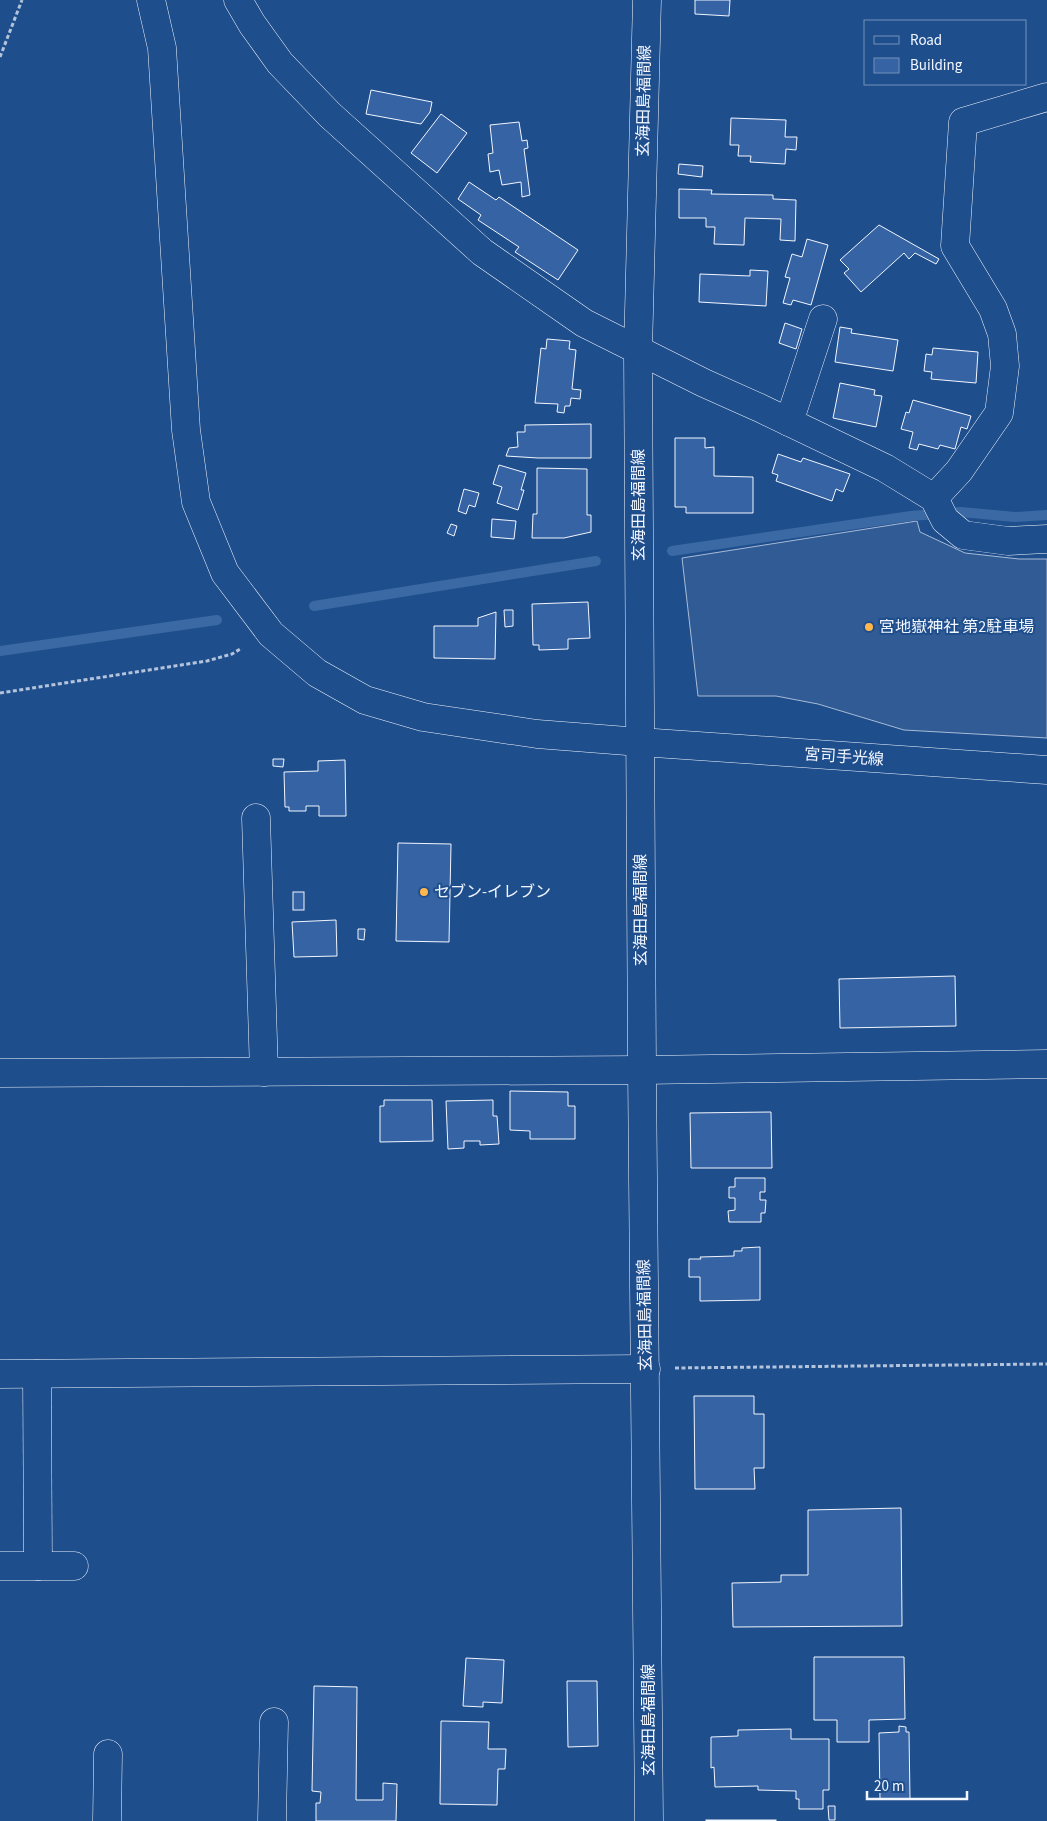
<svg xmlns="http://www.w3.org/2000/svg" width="1047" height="1821" font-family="'Source Sans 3','Noto Sans JP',sans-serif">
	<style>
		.parking { fill: #305b95; stroke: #a8bbd7 }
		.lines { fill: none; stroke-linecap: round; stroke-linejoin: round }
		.stream { stroke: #3b69a3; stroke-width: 10 }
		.building { fill: #3563a3; stroke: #f2f6ff }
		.minor-casing { stroke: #f2f6ff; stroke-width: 29 }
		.tertiary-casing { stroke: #f2f6ff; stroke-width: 29 }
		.secondary-casing { stroke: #f2f6ff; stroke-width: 29 }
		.path { stroke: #b3c4dc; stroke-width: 3; stroke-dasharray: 4 2.5; stroke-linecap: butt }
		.minor { stroke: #1f4e8c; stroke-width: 28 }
		.tertiary { stroke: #1f4e8c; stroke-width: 28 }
		.secondary { stroke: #1f4e8c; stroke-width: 28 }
		.poi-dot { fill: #ffb74d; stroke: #1f4e8c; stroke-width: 2 }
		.labels { text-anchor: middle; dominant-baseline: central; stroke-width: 4; stroke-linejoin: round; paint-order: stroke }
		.street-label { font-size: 16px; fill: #f2f6ff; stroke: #1f4e8c }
		.poi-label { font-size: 16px; fill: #f2f6ff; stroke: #1f4e8c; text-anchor: start }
	</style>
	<rect width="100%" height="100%" fill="#1f4e8c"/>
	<polygon class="parking" points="917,521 920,532 965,553 1019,559 1047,559 1047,738 904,730 818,704 776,696 698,696 682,558"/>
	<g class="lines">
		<g class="stream">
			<polyline points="672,551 911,516 961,512 1015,517 1047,515"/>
			<polyline points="314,606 596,561"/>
			<polyline points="0,651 217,620"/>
		</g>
	</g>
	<g class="building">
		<polygon points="695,0 730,0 729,16 695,14"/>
		<polygon points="371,90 432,102 430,112 421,124 366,114"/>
		<polygon points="441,114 467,133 437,173 411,153"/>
		<polygon points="731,118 786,120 785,137 797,137 796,150 786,149 785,164 750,162 751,156 738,156 739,145 730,145"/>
		<polygon points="519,122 522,141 527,140 528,148 524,149 530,195 522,197 521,182 502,185 499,170 490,172 488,154 493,153 490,125"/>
		<polygon points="679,164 703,166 702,177 678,174"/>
		<polygon points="469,182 496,200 499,197 578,250 558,280 515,252 519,247 478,220 481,215 458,199"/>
		<polygon points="679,189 712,190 711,194 773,195 773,199 796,200 795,241 780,240 781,219 745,218 744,245 714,244 715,227 706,227 706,218 679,218"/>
		<polygon points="879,225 939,259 936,264 915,253 909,259 904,253 861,292 844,273 849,269 840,260"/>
		<polygon points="807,239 828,245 811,305 793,300 791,305 783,303 790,278 785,277 792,254 802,257"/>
		<polygon points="750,270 768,271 766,306 699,302 700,274 750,276"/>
		<polygon points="785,323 802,329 796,349 779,343"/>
		<polygon points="840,327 852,329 851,333 898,340 893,371 835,362"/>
		<polygon points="547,339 570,341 569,349 576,350 572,389 581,390 580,399 571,398 570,406 565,406 564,413 557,412 558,404 535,403 541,348 546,349"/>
		<polygon points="933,348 978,352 976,383 931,379 932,372 924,371 926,354 932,355"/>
		<polygon points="840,383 875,390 874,395 882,396 876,427 833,418"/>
		<polygon points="913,400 971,416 967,429 961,427 955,449 940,445 938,449 919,444 917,450 909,448 913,432 901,429 906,412 909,413"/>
		<polygon points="591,424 591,458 538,458 506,456 509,448 518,447 517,432 525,432 525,425"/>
		<polygon points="675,438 705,438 705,448 714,447 714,476 753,477 753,513 686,513 686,507 675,507"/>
		<polygon points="778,454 801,462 803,458 850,474 843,492 836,489 832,501 776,481 778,475 772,473"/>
		<polygon points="499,465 526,473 521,490 524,490 518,510 497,503 502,487 493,484"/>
		<polygon points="537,468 587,469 587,515 591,515 591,532 564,538 532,538 533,514 537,514"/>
		<polygon points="464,489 479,493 475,507 469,505 466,514 458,511"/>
		<polygon points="492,519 516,521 514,539 491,537"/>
		<polygon points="451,524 457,526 454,536 447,533"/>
		<polygon points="588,602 590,638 568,639 568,649 539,650 539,645 533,645 532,604"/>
		<polygon points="504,610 513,610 513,626 505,627"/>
		<polygon points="496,612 495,659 434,658 434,626 478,626 478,618"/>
		<polygon points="273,759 284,759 283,767 273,766"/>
		<polygon points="345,760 346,816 319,816 319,806 306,806 306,811 289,811 289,807 285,807 284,772 318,771 318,761"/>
		<polygon points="398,843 451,844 449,942 396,941"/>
		<rect x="293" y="892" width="11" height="18"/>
		<polygon points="336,920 337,956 294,957 292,922"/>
		<polygon points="358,929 365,929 364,940 358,939"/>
		<polygon points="955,976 956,1026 840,1028 839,979"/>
		<polygon points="510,1091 568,1092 568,1106 575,1106 575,1139 530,1139 530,1131 510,1130"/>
		<polygon points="384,1100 432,1100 433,1141 380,1142 380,1106 384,1106"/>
		<polygon points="493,1100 493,1116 497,1116 499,1144 480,1145 480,1141 464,1141 464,1148 448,1149 446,1101"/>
		<polygon points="771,1112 772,1168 691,1168 690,1113"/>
		<polygon points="735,1178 765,1178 765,1192 760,1192 760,1200 766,1200 765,1213 761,1213 761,1222 729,1222 728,1211 735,1210 735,1198 729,1198 729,1187 735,1187"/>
		<polygon points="760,1247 760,1300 700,1301 700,1277 689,1277 689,1259 701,1259 700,1257 734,1256 734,1251 742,1251 742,1248"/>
		<polygon points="694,1396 754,1396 754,1414 764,1414 764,1468 754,1468 755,1489 695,1489"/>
		<polygon points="901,1508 902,1626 733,1627 732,1583 781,1582 781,1575 808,1575 808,1510"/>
		<polygon points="814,1657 904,1657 905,1719 869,1720 869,1742 837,1742 837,1720 814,1720"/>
		<polygon points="466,1658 504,1660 502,1703 483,1702 483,1707 463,1706"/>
		<polygon points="567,1681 597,1681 598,1746 568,1747"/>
		<polygon points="314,1686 357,1687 356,1800 383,1800 383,1783 397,1784 396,1821 316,1821 316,1803 320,1803 321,1792 312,1791"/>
		<polygon points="441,1721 489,1722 488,1749 506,1749 505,1769 498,1769 497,1805 440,1804"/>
		<polygon points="899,1726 906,1727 906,1732 909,1732 910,1799 880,1799 879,1733 899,1732"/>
		<polygon points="791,1729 791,1739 829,1739 829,1790 823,1790 823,1809 799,1809 799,1799 796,1799 796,1791 758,1790 758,1786 715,1787 714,1767 711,1768 711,1737 738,1736 738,1730"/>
		<polygon points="828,1806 835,1806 835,1820 829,1820"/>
		<rect x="706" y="1820" width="70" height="1"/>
	</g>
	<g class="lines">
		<defs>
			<g id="minor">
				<polyline points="238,0 252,24 280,63 330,115 482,252 584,323 704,383 760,408 885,468 934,498 945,520 963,535 1008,541 1047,539"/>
				<polyline points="789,422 823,319"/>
				<polyline points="934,498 959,471 999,413 1005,366 1002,334 993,309 955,246 963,122 1047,97"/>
				<polyline points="256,818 264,1072"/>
				<polyline points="0,1073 642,1070"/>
				<polyline points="0,1374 646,1369"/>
				<polyline points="37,1374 38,1566"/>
				<polyline points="1,1566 74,1566"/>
				<polyline points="107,1821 108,1754"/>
				<polyline points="272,1821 274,1722"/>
			</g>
			<g id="tertiary">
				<polyline points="151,0 162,48 186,430 196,502 225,573 271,634 317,673 365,700 423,717 537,734 640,742"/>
				<polyline points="642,1070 1047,1064"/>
			</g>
			<g id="secondary">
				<polyline points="647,0 638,351 642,1070 649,1821"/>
				<polyline points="640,742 1047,770"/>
			</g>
		</defs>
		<use href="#minor" class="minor-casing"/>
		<use href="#tertiary" class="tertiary-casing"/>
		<use href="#secondary" class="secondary-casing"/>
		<g class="path">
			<polyline points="0,57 22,0"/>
			<polyline points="0,693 207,661 232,654 242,648"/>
			<polyline points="675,1368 1047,1364"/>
		</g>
		<use href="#minor" class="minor"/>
		<use href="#tertiary" class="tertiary"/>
		<use href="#secondary" class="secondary"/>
	</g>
	<g class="poi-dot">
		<circle cx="869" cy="627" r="5"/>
		<circle cx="424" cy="892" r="5"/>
	</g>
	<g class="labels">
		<g class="street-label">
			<text transform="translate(644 101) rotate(-89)">玄海田島福間線</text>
			<text transform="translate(639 505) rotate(-90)">玄海田島福間線</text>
			<text transform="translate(844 757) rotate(4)">宮司手光線</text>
			<text transform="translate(641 910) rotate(-90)">玄海田島福間線</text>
			<text transform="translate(645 1315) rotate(-91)">玄海田島福間線</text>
			<text transform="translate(649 1720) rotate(-90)">玄海田島福間線</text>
		</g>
		<g class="poi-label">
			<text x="879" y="627">宮地嶽神社 第2駐車場</text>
			<text x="434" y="892">セブン-イレブン</text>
		</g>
	</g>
	<rect x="864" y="20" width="162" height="65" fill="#1f4e8c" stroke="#7391ba"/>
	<rect x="874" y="36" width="25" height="8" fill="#1f4e8c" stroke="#7391ba"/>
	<text x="910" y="45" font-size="15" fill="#f2f6ff">Road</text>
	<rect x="874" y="58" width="25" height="15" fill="#3563a3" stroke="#7391ba"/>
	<text x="910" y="70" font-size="15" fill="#f2f6ff">Building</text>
	<path d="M867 1791v8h100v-8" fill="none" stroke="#f2f6ff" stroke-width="2.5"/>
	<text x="874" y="1791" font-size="15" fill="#f2f6ff" stroke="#1f4e8c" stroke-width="4" paint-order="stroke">20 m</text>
</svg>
